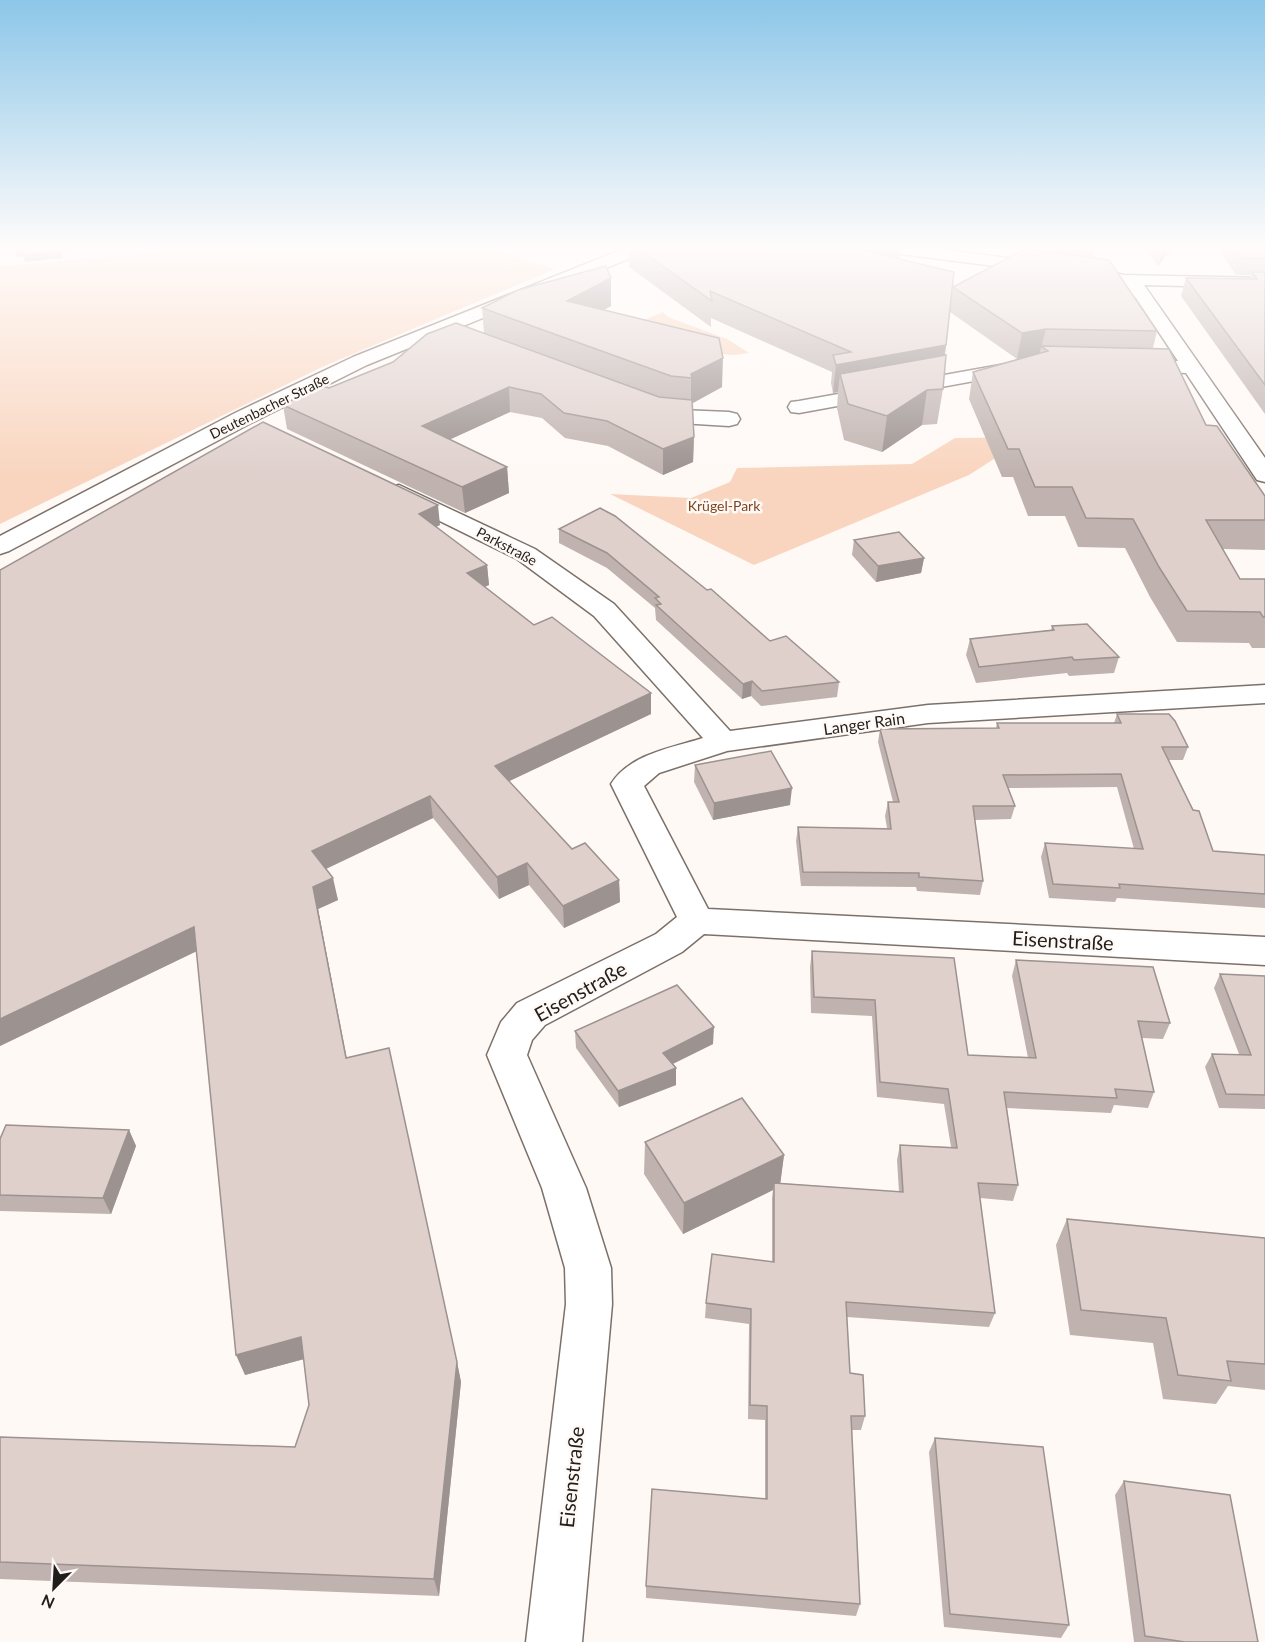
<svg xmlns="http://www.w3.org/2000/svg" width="1265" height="1642" font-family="Lato,sans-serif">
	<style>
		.green { fill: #f9d5bf }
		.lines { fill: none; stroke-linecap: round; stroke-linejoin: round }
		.street-casing { stroke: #7c716a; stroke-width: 3 }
		.secondary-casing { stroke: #7c716a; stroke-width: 3 }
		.street { fill: #fff; fill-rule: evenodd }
		.secondary { fill: #fff; fill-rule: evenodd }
		.wall { fill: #c0b3af }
		.shaded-wall { fill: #9c928f }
		.building { fill: #dfd0cc; stroke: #9c928f; stroke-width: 1.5 }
		.labels { text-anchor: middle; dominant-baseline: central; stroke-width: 5; stroke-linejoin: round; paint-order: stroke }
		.far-street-label { font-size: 14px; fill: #211d1a; stroke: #fff9f6 }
		.far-park-label { font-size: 14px; fill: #7e451e; stroke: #fff9f6 }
		.street-label { font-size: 16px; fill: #211d1a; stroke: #fff9f6 }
		.near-street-label { font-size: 20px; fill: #211d1a; stroke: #fff9f6 }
	</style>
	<rect width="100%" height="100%" fill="#fff9f6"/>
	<g class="green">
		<polygon points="261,245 477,245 555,269 322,367 0,524 0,266"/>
		<polygon points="663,312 668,317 727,339 749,353 734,355 711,353 642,321"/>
		<polygon points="1028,437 969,475 754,565 610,494 691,498 730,482 737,468 912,464 955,438"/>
	</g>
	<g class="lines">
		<defs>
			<g id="street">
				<polygon points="861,245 907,245 1095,269 1124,275 1265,278 1265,288 1144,285 1265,458 1265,482 1257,480 1186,373 1127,370 1124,366 1127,362 1178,361 1136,298 1118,284 1095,279 870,250 864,249"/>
				<polygon points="1017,362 1024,364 1027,368 1024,372 799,413 791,412 788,407 791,402 799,401"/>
				<polygon points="651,404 680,410 729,412 737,414 740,419 737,424 729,426 680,423 643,415 640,410 643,405"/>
				<path d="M399,485L535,549L614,604L730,731L928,705L1265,685V703L928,723L727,751L659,773L644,786L708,909L1265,937V965L704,934L682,952L545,1025L532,1040L527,1055L586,1188L611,1268L612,1304L582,1642H526L566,1304L565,1268L542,1188L487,1055L501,1022L517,1003L656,934L677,917L611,784C630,754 671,748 703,738L594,616L517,559L391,497L387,492L391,487Z"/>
			</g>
			<polygon id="secondary" points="633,245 656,245 653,249 367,365 251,423 9,551 0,554 0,536 235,413 353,357"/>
		</defs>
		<use href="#street" class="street-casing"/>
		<use href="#secondary" class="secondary-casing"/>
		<use href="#street" class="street"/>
		<use href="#secondary" class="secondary"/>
	</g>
	<g class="wall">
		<polygon points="578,245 628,245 613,250"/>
		<polygon points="629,245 902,245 900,256 897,258 951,296 953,287 1046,252 1047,246 1045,245 1097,245 1094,258 1157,331 1153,348 1206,425 1265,496 1265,550 1223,549 1240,579 1265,579 1265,648 1252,648 1249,643 1177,642 1150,597 1125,548 1078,547 1065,516 1028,516 1013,477 1002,477 969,399 973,372 1028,357 1017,359 950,312 945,355 943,389 937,424 922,425 882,452 844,440 837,408 838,392 833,393 831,383 832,372 711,318 711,327 629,267"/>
		<polygon points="1142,245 1175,245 1158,266"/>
		<polygon points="1216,245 1265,245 1265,414 1181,296 1186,278 1250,279 1251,275 1236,275"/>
		<polygon points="611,306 604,310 722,387 693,403 694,437 693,462 663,475 608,446 565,438 542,418 510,412 450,439 507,467 509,493 465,513 287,429 283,405 484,333 482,308"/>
		<polygon points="600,508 770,641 839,682 837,697 761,706 751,696 742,699 656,620 655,608 607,568 559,543 559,529"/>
		<polygon points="440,525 436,527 487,565 489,585 485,587 651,714 509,781 572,849 619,880 620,902 564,928 529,885 499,899 433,818 326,869 338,900 318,909 346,1058 457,1362 461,1382 439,1596 0,1579 0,1437 295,1447 309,1405 304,1359 245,1375 197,951 0,1046 0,570"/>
		<polygon points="854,540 924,558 921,573 876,582 852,555"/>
		<polygon points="1052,626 1119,657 1114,673 1069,676 1067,673 976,683 966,655 970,639 1051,630"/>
		<polygon points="1117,714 1188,747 1183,760 1169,760 1213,851 1265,855 1265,908 1117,898 1115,902 1049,898 1041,857 1045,843 1134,849 1117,787 1008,788 1015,806 1011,819 975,820 983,881 980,895 917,891 916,887 801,886 796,841 798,827 887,828 885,816 888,802 893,802 878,742 880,729 996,728 997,723 1114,723"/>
		<polygon points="695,765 790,805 713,820 694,782"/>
		<polygon points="812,951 968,1055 1028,1058 1012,976 1016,960 1170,1023 1163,1039 1142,1038 1154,1092 1148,1108 1114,1105 1111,1113 1007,1108 1018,1185 1013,1201 980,1198 995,1313 989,1327 847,1317 850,1373 865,1416 861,1430 852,1430 860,1604 856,1616 646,1598 646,1586 765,1498 765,1420 748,1419 749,1324 705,1318 706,1303 772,1262 772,1198 773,1190 683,1234 644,1174 645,1142 784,1155 780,1183 899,1192 897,1160 900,1145 951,1147 944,1104 877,1097 872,1016 811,1013 810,967"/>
		<polygon points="1220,974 1265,976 1265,1109 1219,1108 1205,1067 1212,1054 1239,1054 1214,988"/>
		<polygon points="575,1031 713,1044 673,1064 676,1068 676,1085 619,1107 576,1048"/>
		<polygon points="129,1130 136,1146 111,1214 0,1211 0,1139"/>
		<polygon points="1067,1219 1265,1238 1265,1390 1228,1386 1216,1404 1163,1399 1153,1343 1070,1335 1056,1245"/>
		<polygon points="935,1438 1069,1625 1061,1638 944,1627 929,1452"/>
		<polygon points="1124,1481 1258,1642 1134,1642 1115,1495"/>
	</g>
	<g class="shaded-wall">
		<polygon points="61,245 74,245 75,250 63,252 63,258 25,262 23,256 17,257 15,249"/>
		<polygon points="613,245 628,245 613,250"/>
		<polygon points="878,245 902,245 900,256 863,276 866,251"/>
		<polygon points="1166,245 1175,245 1158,266 1163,248"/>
		<polygon points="611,278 611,306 568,329 567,301"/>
		<polygon points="1046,329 1039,355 1017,359 1022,333"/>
		<polygon points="946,345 942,373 840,374 838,392 833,393 836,365"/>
		<polygon points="723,358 722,387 691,404 691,374"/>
		<polygon points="509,387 510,412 425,451 422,426"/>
		<polygon points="927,390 922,425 882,452 887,416"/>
		<polygon points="694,437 693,462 663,475 663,449"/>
		<polygon points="507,467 509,493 465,513 462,487"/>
		<polygon points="438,505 440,525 421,534 419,514"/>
		<polygon points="924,558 921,573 876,582 878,566"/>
		<polygon points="487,565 489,585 469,593 467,573"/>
		<polygon points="752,681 751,696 742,699 743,684"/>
		<polygon points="651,693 651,714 497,787 495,766"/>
		<polygon points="792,788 790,805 713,820 714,803"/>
		<polygon points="430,796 433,818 317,873 312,851"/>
		<polygon points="527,863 529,885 499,899 497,877"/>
		<polygon points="333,878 338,900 318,909 351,1080 346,1058 313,887"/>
		<polygon points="619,880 620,902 564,928 563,906"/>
		<polygon points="194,927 201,949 0,1046 0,1019"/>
		<polygon points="714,1027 713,1044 662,1069 663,1053"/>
		<polygon points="676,1068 676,1085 619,1107 618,1091"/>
		<polygon points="129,1130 136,1146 111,1214 103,1198"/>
		<polygon points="784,1155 780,1186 774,1183 773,1190 683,1234 684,1203"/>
		<polygon points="301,1337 308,1358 245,1375 236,1355"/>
		<polygon points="457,1362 461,1382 439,1596 434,1579"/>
	</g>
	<g class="building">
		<polygon points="18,245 61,245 61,250 23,255 22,248 15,249"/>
		<polygon points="633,245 878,245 866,251 954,272 946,345 836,365 833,355 851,352 710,291 712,301"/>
		<polygon points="1233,245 1265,245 1265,258 1242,258"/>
		<polygon points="1025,249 1109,260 1157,331 1046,329 1022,333 953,287"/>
		<polygon points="606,266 611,278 567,301 719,338 723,358 691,374 692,378 671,376 482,308 518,290"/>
		<polygon points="1252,272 1265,272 1265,385 1186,278 1257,279"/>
		<polygon points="456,323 659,397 692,400 694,437 663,449 607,421 564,413 541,394 509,387 422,426 507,467 462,487 283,405 319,385 329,388 393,362 427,334"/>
		<polygon points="1041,346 1169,349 1206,425 1217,426 1265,496 1265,520 1206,520 1240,579 1265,579 1265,617 1263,617 1260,612 1187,611 1159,567 1133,519 1086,518 1072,487 1035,487 1019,449 1008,449 973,372 1048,351"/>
		<polygon points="946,355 943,389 927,390 887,416 848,404 840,374"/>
		<polygon points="263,422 438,505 419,514 487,565 467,573 534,625 552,617 651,693 495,766 572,849 585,843 619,880 563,906 527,863 497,877 430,796 312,851 333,878 313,887 346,1058 389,1048 457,1362 434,1579 0,1562 0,1437 295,1447 309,1405 301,1337 236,1355 194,927 0,1019 0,570"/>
		<polygon points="600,508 615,516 707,590 711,589 770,641 786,636 839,682 762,691 752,681 743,684 656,605 661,604 655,598 659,597 607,553 559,529"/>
		<polygon points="899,532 924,558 878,566 854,540"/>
		<polygon points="1087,624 1119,657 1074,660 1072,657 979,667 970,639 1054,630 1052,626"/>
		<polygon points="1117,714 1169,714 1175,721 1188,747 1162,747 1193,810 1199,811 1213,851 1265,855 1265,894 1119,884 1120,888 1053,884 1045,843 1143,849 1121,774 1003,775 1015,806 973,806 983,881 919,877 919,873 803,872 798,827 891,829 888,802 899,802 880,729 999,728 997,723 1121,723"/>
		<polygon points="771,751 792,788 714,803 695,765"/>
		<polygon points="812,951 954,958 968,1055 1036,1058 1016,960 1153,967 1170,1023 1138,1021 1154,1092 1115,1089 1117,1098 1004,1092 1018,1185 978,1183 995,1313 846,1302 850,1373 863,1375 865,1416 851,1416 860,1604 646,1586 652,1489 767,1499 767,1406 750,1405 751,1309 706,1303 712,1254 774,1262 774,1183 903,1192 900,1145 957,1148 948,1089 880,1082 875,1000 814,997"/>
		<polygon points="1220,974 1265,976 1265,1095 1226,1094 1212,1054 1251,1055"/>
		<polygon points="677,985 714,1027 663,1053 676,1068 618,1091 575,1031"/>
		<polygon points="742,1098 784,1155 684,1203 645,1142"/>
		<polygon points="6,1125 129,1130 103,1198 0,1195 0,1139"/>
		<polygon points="1067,1219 1265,1238 1265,1364 1227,1361 1231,1381 1178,1375 1166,1318 1081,1310"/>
		<polygon points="935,1438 1043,1447 1069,1625 950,1614"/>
		<polygon points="1124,1481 1230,1495 1258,1642 1185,1642 1145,1636"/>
	</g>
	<linearGradient id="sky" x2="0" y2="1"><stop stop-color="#8cc6e8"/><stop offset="0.52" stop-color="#fffcfb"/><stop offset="1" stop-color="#fffcfb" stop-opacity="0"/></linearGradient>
	<rect width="1265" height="475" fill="url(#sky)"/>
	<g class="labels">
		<g class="far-street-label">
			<text transform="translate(269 406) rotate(-26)">Deutenbacher Straße</text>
			<text transform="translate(507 546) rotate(28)">Parkstraße</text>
		</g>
		<g class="far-park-label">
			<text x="724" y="505">Krügel-Park</text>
		</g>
		<g class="street-label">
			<text transform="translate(864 723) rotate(-8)">Langer Rain</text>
		</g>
		<g class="near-street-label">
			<text transform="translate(1063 940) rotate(3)">Eisenstraße</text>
			<text transform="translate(580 991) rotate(-29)">Eisenstraße</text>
			<text transform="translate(571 1477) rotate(-84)">Eisenstraße</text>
		</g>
	</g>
	<g transform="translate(54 1588) rotate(204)" stroke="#fff9f6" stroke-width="4.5" paint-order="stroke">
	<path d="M0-4.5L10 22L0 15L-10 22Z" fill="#211d1a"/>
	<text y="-9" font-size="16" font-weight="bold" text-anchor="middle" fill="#211d1a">N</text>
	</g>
</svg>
